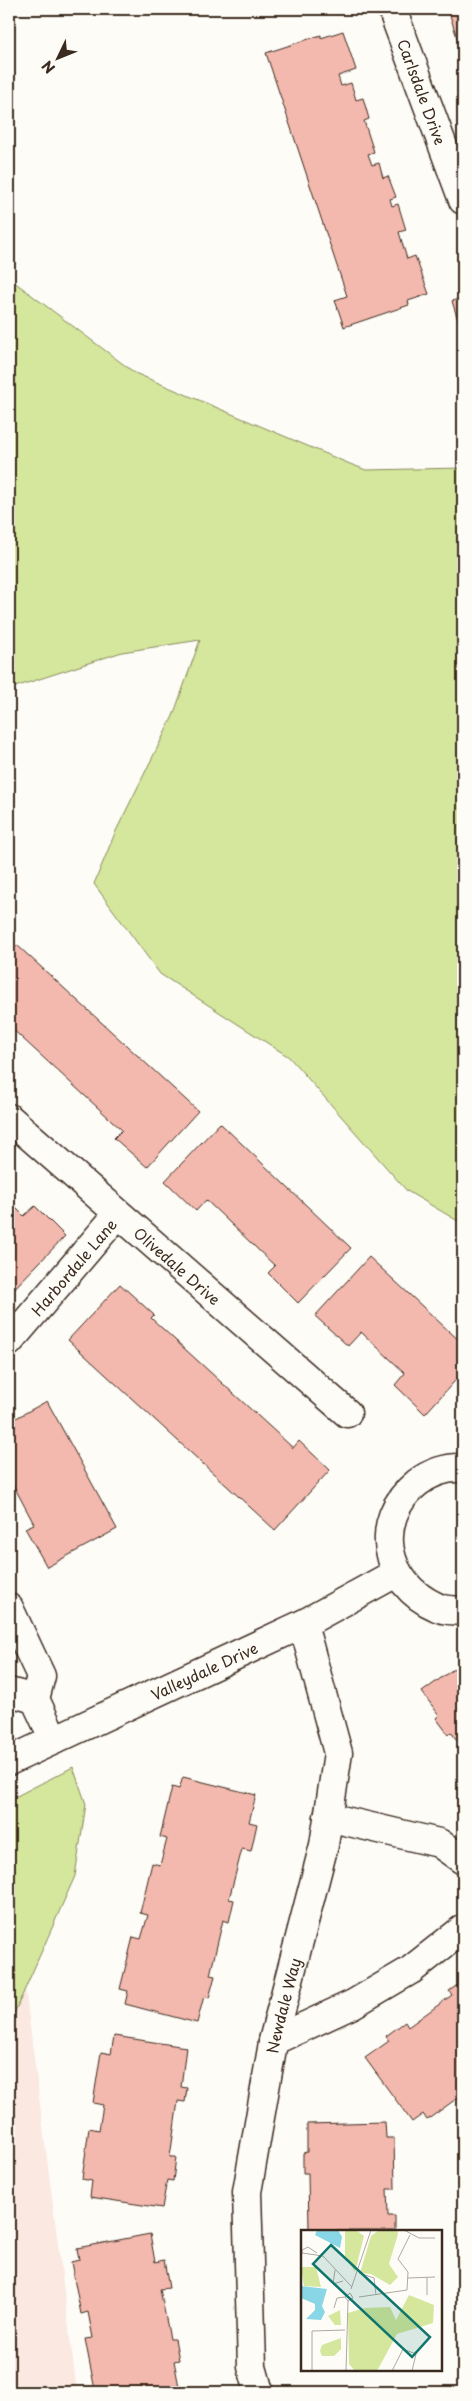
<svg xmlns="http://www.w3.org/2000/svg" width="472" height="2401" font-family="'Playpen Sans',sans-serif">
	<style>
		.built { fill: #fae8e1 }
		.green { fill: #d4e79c; stroke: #88885d }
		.building { fill: #f4b9ae; stroke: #3b2a1e }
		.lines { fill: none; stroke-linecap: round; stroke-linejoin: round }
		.street-casing { stroke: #3b2a1e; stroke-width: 31 }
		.street { stroke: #fdfcf7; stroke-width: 28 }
		.labels { text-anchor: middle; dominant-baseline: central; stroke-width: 4.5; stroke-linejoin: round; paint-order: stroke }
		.street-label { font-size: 15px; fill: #3b2a1e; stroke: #fdfcf7 }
		.inset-road { fill: none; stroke: #afa8a0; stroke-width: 1 }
		.view { fill: #0f766e; fill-opacity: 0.15; stroke: #0f766e; stroke-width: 2.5 }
		.inset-edge { fill: none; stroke: #3b2a1e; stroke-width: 2.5 }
	</style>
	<rect width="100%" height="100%" fill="#fdfcf7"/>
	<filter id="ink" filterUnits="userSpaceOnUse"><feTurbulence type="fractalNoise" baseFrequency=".02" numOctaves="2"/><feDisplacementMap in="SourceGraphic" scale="10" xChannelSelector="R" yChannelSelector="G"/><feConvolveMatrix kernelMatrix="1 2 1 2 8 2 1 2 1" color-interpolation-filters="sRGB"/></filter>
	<g filter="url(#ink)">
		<polygon class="built" points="25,1988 77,2392 9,2392 9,2025"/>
		<g class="green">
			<polygon points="9,278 135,373 350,464 366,470 463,468 463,1224 407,1191 289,1057 160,974 94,884 115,833 173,716 200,640 122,652 9,689"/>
			<polygon points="73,1767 86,1804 75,1876 9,2025 9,1800"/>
		</g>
		<g class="building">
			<polygon points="448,9 463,9 463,42 459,44"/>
			<polygon points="343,31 356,70 338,76 341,86 351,83 356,100 363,98 369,119 364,121 374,152 368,154 372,165 379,163 383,178 388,176 396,197 390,199 392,206 398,204 406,230 399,232 407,259 415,256 429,294 408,301 409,305 344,327 335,300 347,296 266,53 321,35 321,38"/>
			<polygon points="463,297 463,336 452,301"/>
			<polygon points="17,945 198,1111 147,1167 114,1138 122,1130 9,1026 9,954"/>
			<polygon points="220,1123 351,1248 298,1303 268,1273 275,1266 206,1200 196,1211 165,1181"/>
			<polygon points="9,1201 24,1216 35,1206 65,1236 9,1294"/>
			<polygon points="369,1257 463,1344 463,1372 425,1414 395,1385 405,1373 361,1332 348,1346 315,1316"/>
			<polygon points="120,1284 154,1315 151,1318 293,1448 299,1441 330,1470 275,1530 68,1340"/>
			<polygon points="47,1401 117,1529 47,1567 25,1528 34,1524 9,1477 9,1422"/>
			<polygon points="463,1662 463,1749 451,1732 448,1734 436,1718 439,1715 422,1692"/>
			<polygon points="183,1777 256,1795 249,1822 257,1824 251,1851 242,1849 229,1899 234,1900 229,1922 223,1920 210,1975 215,1976 209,1998 204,1996 197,2023 125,2004 128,1991 120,1989 133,1937 141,1939 148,1915 140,1913 152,1863 160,1865 167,1839 160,1837 172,1787 179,1789"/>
			<polygon points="463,1981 463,2094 427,2120 423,2114 412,2122 365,2058 389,2041 386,2036 405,2022 408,2027 452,1995 449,1991"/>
			<polygon points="114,2036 186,2047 181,2087 187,2088 185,2102 178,2101 170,2157 176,2157 173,2181 167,2180 162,2208 90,2197 92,2181 82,2179 89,2128 99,2130 103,2105 93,2103 101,2052 111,2054"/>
			<polygon points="385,2122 386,2138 394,2138 395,2189 387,2189 388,2216 395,2216 395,2231 304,2231 309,2230 308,2173 303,2173 303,2153 307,2152 307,2124"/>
			<polygon points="150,2234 155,2262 164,2260 169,2288 160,2289 170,2339 175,2339 179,2360 174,2361 180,2392 104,2392 103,2389 95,2390 85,2339 93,2338 88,2312 81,2314 71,2262 79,2260 77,2248"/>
		</g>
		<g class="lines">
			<defs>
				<g id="street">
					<path id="s1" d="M392,9L463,200"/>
					<path id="s2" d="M9,1118L347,1413"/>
					<path id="s3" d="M9,1342L118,1214"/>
					<path d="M463,1468C447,1467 430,1473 417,1483C371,1520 384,1584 437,1607C444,1611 455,1610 463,1611"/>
					<polyline points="9,1608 41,1676 35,1699 54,1740"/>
					<polyline points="9,1692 35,1699"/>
					<path id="s4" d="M9,1761L303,1624L396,1573"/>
					<polyline points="328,1817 439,1843 463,1860"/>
					<polyline points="273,2041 353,2004 411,1970 463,1929"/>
					<path id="s5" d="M259,2392L252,2367L247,2192L274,2037L324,1845L338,1753L303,1624"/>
				</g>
			</defs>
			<use href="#street" class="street-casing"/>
			<use href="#street" class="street"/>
		</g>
	</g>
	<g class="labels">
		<g class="street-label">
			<text stroke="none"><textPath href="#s1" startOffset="88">Carlsdale Drive</textPath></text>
			<text stroke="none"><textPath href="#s2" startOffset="224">Olivedale Drive</textPath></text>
			<text stroke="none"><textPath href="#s3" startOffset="99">Harbordale Lane</textPath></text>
			<text stroke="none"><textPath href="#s4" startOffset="215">Valleydale Drive</textPath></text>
			<text stroke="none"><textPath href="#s5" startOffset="391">Newdale Way</textPath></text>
		</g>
	</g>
	<g transform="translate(301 2230)">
		<rect width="141" height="141" fill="#fdfcf7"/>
		<path d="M44,0H55L63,6L54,42L44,26ZM78,0H96L97,4L88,34L97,47L89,55L70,44L59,43L70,6ZM0,37H15L20,57L3,56ZM108,65L133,75L132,93L96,104L76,141H54L48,134L47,83L64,78L89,77L95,90ZM39,80L40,95H34L27,86ZM40,108V119L33,126H21L19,121L21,115Z" fill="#d4e79c"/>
		<path d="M16,0H37L41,7L39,18L14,5ZM0,56L26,59L21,76L24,82L20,90L5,89L14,80V74L0,68Z" fill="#88d6e6"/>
		<path class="inset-road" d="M103,0L118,8H134M16,23L7,17L1,20V23L22,26L51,57M34,40L32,54L42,51M58,43L73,48L75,65M107,48L134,47M50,59L70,0M126,65V47M58,67L106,60L107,42L97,29L109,5M33,78L36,68L44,67M11,141V101L44,100M45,141L47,71L44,67L49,63L52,68L47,71M91,141L102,119L115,124L111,141"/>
		<path class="view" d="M30,15L129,107L111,127L12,34Z"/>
		<rect width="141" height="141" class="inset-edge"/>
	</g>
	<rect width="472" height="2401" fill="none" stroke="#fdfcf7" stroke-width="30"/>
	<rect x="15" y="15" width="442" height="2371" fill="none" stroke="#3b2a1e" stroke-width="2" filter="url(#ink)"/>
	<g transform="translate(58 58) rotate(227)" stroke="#fdfcf7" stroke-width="4" paint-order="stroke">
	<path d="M0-4L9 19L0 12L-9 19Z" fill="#3b2a1e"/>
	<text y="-8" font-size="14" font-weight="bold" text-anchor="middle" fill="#3b2a1e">N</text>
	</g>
</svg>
